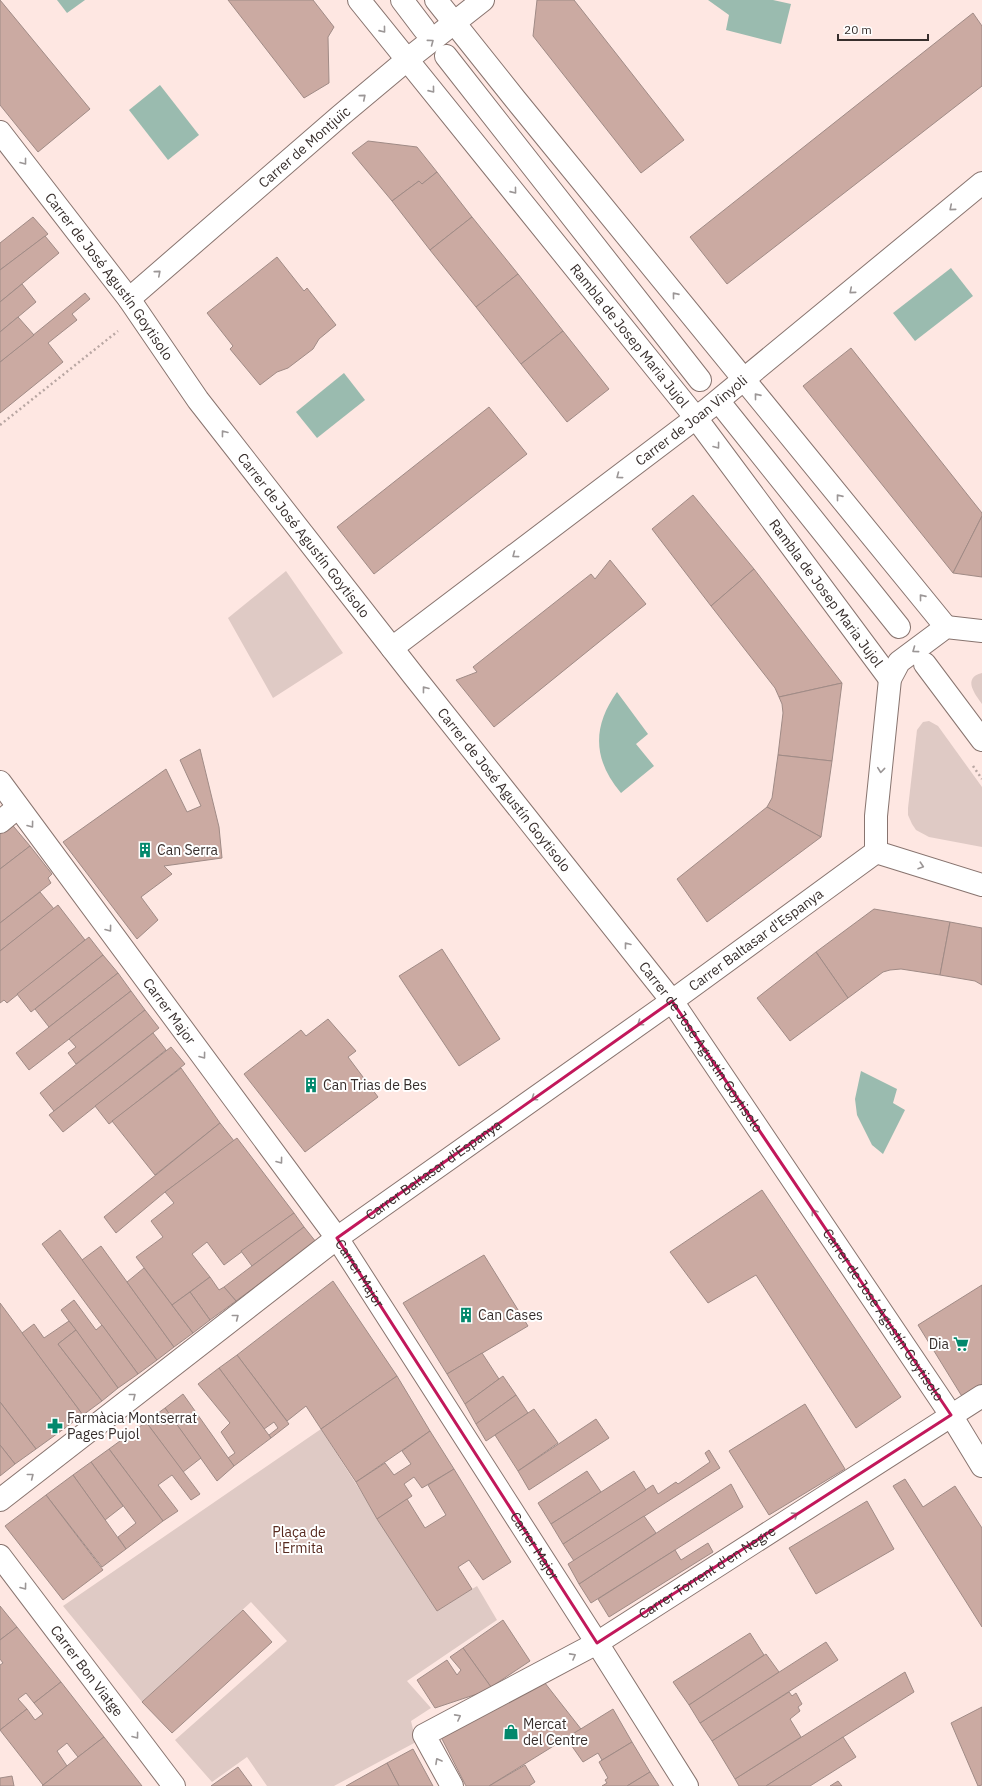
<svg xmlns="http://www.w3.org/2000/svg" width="982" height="1786" font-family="'IBM Plex Sans',sans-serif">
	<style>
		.green { fill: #dfcac5 }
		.water { fill: #9abbaf }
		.building { fill: #cbaaa2; stroke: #a08b86 }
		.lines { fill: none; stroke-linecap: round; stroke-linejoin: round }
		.pedestrian-casing { stroke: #88746f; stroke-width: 24 }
		.minor-casing { stroke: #88746f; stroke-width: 24 }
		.tertiary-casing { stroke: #88746f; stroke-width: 24 }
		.path { stroke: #b8a6a2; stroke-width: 2.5; stroke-dasharray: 2 3; stroke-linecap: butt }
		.pedestrian { stroke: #fff; stroke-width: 22 }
		.minor { stroke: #fff; stroke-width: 22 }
		.tertiary { stroke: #fff; stroke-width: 22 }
		.oneway { stroke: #9b9696 }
		.marked { fill: none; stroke: #c2185b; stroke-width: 3; stroke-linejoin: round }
		.labels { text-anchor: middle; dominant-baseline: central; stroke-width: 4; stroke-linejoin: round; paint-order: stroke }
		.street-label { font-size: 14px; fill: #372e2c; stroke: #fff }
		.poi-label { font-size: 14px; fill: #372e2c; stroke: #fff; text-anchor: start }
		.park-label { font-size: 14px; fill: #572a1f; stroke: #fff }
	</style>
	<rect width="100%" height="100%" fill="#fee7e2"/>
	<g class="green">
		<polygon points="286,571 343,653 273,698 228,618"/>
		<path d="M982,673V704C975,694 962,678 982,673Z"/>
		<polygon points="929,721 938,726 982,787 982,847 929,837 916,830 912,824 908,815 908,808 917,730 923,722"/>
		<polygon points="321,1429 437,1611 477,1586 497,1620 407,1681 431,1708 411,1721 416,1742 334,1786 267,1786 247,1757 212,1782 175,1740 287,1641 251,1602 142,1702 63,1606"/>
	</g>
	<g class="water">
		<polygon points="57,0 85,0 67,13"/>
		<polygon points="708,0 773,0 791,4 781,44 726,30 729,15"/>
		<polygon points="160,85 199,135 168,160 129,110"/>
		<polygon points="951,268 973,296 915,341 893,313"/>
		<polygon points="344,373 365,400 317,438 296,412"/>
		<path d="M617,692L648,734L636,744L654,766L621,793C593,760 592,727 617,692Z"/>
		<polygon points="861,1071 897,1089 893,1103 905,1110 883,1154 872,1145 857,1115 855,1099"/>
	</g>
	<g class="building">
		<polygon points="0,0 90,109 38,152 0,105"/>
		<polygon points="228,0 313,0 334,27 328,37 329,83 304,98"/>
		<polygon points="537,0 574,0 684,140 641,173 533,36"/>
		<polygon points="973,13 982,26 982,86 727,284 690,237"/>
		<polygon points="368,141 417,147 437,172 422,184 419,181 392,201 352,153"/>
		<polygon points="437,172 472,217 430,250 392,201 419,181 422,184"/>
		<polygon points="33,217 48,234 0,270 0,243"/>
		<polygon points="472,217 518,274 476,307 430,250"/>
		<polygon points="45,236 59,253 0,302 0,270"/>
		<polygon points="277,257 304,291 307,288 336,325 319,339 313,349 288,368 277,372 260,385 230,349 233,346 207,313"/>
		<polygon points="518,274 563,331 521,364 476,307"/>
		<polygon points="22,284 36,302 0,332 0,302"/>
		<polygon points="85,293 90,299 72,314 77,320 48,343 63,362 0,413 0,362"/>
		<polygon points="18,317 34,335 0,362 0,332"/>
		<polygon points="563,331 609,389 567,422 521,364"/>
		<polygon points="851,348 982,513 982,516 953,573 803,386"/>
		<polygon points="489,407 527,454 374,574 337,527"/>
		<polygon points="693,495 754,569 711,606 652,529"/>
		<polygon points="982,516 982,577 953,573"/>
		<polygon points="610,560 646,604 494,727 456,680 477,672 473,667 591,574 595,579"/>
		<polygon points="754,569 842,683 779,697 775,688 711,606"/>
		<polygon points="842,683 832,761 778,755 783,713 782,704 779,697"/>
		<polygon points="200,749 219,827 222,858 164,866 172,874 141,897 158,920 137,939 63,842 166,769 187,812 201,806 180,760"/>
		<polygon points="778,755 832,761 821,837 767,807 772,798"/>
		<polygon points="767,807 821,837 707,922 677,879"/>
		<polygon points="9,821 30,846 0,869 0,829"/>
		<polygon points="30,846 52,874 48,878 51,883 0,923 0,869"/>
		<polygon points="40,892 54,909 0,951 0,923"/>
		<polygon points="58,905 85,940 7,1003 4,1000 0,1003 0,951"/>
		<polygon points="874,909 950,922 940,975 901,969 890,970 883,972 848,998 816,952"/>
		<polygon points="950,922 982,928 982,985 975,981 940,975"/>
		<polygon points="89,937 103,955 31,1012 17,994"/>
		<polygon points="442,949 500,1039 459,1066 399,976"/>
		<polygon points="816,952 848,998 790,1041 757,998"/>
		<polygon points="103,955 118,973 49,1027 35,1009"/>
		<polygon points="118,973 131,991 29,1070 16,1053"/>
		<polygon points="131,991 145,1010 76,1064 68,1053 76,1047 69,1039"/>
		<polygon points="145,1010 159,1028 54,1111 40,1093"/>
		<polygon points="328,1019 356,1051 348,1057 378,1097 305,1152 244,1074 301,1030 306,1036"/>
		<polygon points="153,1033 166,1050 63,1132 49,1115"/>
		<polygon points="171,1047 185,1064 109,1124 95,1106"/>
		<polygon points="181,1068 220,1123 155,1175 112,1121"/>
		<polygon points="220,1123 234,1141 165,1192 116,1233 104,1217"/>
		<polygon points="237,1138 294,1213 224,1265 207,1242 192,1254 210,1277 172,1305 136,1257 163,1237 151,1221 174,1203 165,1192"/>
		<polygon points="762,1190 901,1397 856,1428 756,1275 708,1303 670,1252"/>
		<polygon points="294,1213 304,1227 252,1266 241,1251"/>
		<polygon points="304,1227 316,1242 236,1301 224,1287"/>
		<polygon points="60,1230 157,1360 138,1374 42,1244"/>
		<polygon points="101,1246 174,1347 157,1360 82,1260"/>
		<polygon points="484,1255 528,1326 447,1374 403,1303"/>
		<polygon points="144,1268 193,1333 174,1347 127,1282"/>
		<polygon points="210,1277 219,1290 224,1287 236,1301 210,1320 190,1292"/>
		<polygon points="333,1281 397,1376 321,1429 306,1406 287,1421 237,1355"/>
		<polygon points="982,1285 982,1386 963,1398 918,1325"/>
		<polygon points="190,1292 210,1320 193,1333 172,1305"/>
		<polygon points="74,1300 96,1330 102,1325 138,1374 118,1388 61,1310"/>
		<polygon points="0,1303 83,1415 36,1449 0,1402"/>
		<polygon points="69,1321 76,1330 58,1344 102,1401 83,1415 22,1333 34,1324 44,1338"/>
		<polygon points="76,1330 118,1388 102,1401 58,1344"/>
		<polygon points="482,1353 499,1379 465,1404 447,1374"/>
		<polygon points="237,1355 289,1424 271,1438 269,1435 278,1428 274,1422 264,1429 219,1368"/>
		<polygon points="219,1368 271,1438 234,1466 228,1458 235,1453 221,1432 230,1423 198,1384"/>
		<polygon points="397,1376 430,1431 356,1482 321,1429"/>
		<polygon points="503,1376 516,1395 476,1424 465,1404"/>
		<polygon points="183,1394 234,1466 217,1481 165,1408"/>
		<polygon points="516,1395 528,1413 486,1441 476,1424"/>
		<polygon points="0,1402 36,1449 15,1464 0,1445"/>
		<polygon points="805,1404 845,1469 769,1515 729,1451"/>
		<polygon points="165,1408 201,1458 183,1472 146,1422"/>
		<polygon points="534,1409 558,1443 518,1471 495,1435"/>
		<polygon points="596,1419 609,1438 529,1490 518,1471"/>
		<polygon points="146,1422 200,1494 191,1500 172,1475 158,1485 178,1511 163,1521 109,1449"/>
		<polygon points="430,1431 454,1469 422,1488 414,1477 404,1484 412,1496 377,1519 356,1482 385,1463 394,1475 411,1464 402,1451"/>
		<polygon points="0,1445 15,1464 0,1476"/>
		<polygon points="109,1449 163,1521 126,1549 118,1537 136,1523 91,1462"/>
		<polygon points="709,1450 720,1468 574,1561 563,1544 653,1485 658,1494 676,1482 678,1484 710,1462 705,1453"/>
		<polygon points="91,1462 123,1506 105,1520 73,1475"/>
		<polygon points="454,1469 511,1562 483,1580 469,1560 458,1567 472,1589 437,1611 377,1519 407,1499 425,1528 446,1515 428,1485"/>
		<polygon points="587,1471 601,1492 551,1524 538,1503"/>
		<polygon points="634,1471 646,1490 563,1544 551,1524"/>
		<polygon points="73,1475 126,1549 102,1567 46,1495"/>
		<polygon points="905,1479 923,1507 955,1486 982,1528 982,1627 893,1486"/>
		<polygon points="731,1484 743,1507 591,1603 579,1584"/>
		<polygon points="46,1495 103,1570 63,1600 5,1526"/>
		<polygon points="867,1501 894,1549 816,1594 789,1548"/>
		<polygon points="644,1516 656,1533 579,1584 568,1564"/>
		<polygon points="708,1543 713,1552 609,1617 598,1599 675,1550 681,1560"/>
		<polygon points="0,1606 17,1627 0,1640"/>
		<polygon points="243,1610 272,1642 172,1733 142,1702"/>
		<polygon points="503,1620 530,1661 491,1687 463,1648"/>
		<polygon points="17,1627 61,1682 34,1703 26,1693 18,1699 27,1709 0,1730 0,1665 3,1663 0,1659 0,1640"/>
		<polygon points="750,1633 764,1655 689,1705 673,1682"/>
		<polygon points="826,1642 838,1660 712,1741 700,1723"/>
		<polygon points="463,1648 491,1687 483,1692 435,1708 417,1680 447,1660 457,1675 461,1670 450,1657"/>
		<polygon points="766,1654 779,1672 700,1723 689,1705"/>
		<polygon points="905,1672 914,1692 766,1786 739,1786 735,1779"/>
		<polygon points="541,1678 581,1729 489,1786 466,1786 440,1735"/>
		<polygon points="61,1682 104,1737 78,1757 67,1743 57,1751 67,1766 43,1785 0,1730 27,1709 35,1720 43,1714 34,1703"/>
		<polygon points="789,1692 792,1696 796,1693 802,1704 798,1707 800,1711 790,1719 801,1737 735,1779 712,1741"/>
		<polygon points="982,1707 982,1785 978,1786 951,1723"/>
		<polygon points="613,1709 632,1742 602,1760 598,1753 583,1762 569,1742 573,1740 571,1735"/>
		<polygon points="104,1737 142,1786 42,1786 78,1757"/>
		<polygon points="843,1737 856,1757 810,1786 766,1786"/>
		<polygon points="632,1742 650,1772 627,1786 602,1786 607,1783 605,1780 608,1778 599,1762"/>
		<polygon points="413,1749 433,1786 399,1786 387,1763"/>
		<polygon points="387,1763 399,1786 346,1786"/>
		<polygon points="525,1765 535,1782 529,1786 489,1786"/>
		<polygon points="238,1767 252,1786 211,1786"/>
		<polygon points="650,1772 659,1786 627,1786"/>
		<polygon points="12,1776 14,1786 0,1786 0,1778"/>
		<polygon points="838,1781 842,1786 830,1786"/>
	</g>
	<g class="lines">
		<defs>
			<g id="pedestrian">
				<polyline points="402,0 424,29"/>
				<polyline points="446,56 700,380"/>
				<polyline points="724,408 899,627"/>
				<polyline points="925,664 982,740"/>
				<path id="s1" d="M0,1556L174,1786"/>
			</g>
			<g id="minor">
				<path id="s2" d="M0,132L129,299L198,400L413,675L672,1001L951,1415L982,1466"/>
				<path id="s3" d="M129,299L340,116L408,59L483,0"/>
				<path id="s4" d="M392,648L709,408L982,183"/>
				<polyline points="0,822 18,807"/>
				<path id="s5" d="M0,1500L337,1238L672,1001L876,852"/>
				<path id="s6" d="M452,1786L424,1735L597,1643L982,1396"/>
			</g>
			<g id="tertiary">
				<path id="s7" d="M359,0L696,418L890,679"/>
				<polyline points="436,0 515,99 946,627"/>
				<polyline points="982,631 946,627 899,662 890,679 876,816 876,852 982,885"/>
				<path id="s8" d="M0,782L337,1238L597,1643L687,1786"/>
			</g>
		</defs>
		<use href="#pedestrian" class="pedestrian-casing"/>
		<use href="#minor" class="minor-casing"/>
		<use href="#tertiary" class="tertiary-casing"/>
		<g class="path">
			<polyline points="0,425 118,331"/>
			<polyline points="973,766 982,779"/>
		</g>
		<use href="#pedestrian" class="pedestrian"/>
		<use href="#minor" class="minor"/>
		<use href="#tertiary" class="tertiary"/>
	</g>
	<defs><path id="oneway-chevron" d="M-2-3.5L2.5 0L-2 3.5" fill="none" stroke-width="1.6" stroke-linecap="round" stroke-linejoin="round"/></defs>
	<g class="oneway">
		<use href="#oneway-chevron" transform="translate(383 30) rotate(51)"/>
		<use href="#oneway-chevron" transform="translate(431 42) rotate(-37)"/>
		<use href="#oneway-chevron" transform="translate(432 90) rotate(51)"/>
		<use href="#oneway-chevron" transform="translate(363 97) rotate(-40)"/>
		<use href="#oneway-chevron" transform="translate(24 162) rotate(52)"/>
		<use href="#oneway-chevron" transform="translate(514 191) rotate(51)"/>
		<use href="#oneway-chevron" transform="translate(952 208) rotate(140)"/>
		<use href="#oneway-chevron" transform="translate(158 273) rotate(-41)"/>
		<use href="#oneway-chevron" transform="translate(852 291) rotate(140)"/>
		<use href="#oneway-chevron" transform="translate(675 295) rotate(-129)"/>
		<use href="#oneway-chevron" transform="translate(757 396) rotate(-129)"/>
		<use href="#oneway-chevron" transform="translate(224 433) rotate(-128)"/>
		<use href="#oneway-chevron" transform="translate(717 446) rotate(53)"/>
		<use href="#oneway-chevron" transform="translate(619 476) rotate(143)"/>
		<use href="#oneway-chevron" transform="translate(839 497) rotate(-129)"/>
		<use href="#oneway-chevron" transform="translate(515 555) rotate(143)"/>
		<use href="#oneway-chevron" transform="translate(922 597) rotate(-129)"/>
		<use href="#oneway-chevron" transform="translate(915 650) rotate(144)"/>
		<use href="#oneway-chevron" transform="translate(425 689) rotate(-128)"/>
		<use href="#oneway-chevron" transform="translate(881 770) rotate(96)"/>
		<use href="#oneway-chevron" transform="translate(31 825) rotate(53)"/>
		<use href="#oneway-chevron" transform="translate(921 866) rotate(18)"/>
		<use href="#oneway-chevron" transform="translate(109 929) rotate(53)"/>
		<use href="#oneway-chevron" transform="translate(627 945) rotate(-128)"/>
		<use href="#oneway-chevron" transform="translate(640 1023) rotate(145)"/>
		<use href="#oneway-chevron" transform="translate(203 1056) rotate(53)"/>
		<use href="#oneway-chevron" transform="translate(534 1098) rotate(145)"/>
		<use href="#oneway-chevron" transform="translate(280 1161) rotate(53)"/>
		<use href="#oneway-chevron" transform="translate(814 1212) rotate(-124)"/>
		<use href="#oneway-chevron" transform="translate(236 1317) rotate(-38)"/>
		<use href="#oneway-chevron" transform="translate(133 1396) rotate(-38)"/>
		<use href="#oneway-chevron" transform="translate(31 1476) rotate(-38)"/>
		<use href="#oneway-chevron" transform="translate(795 1515) rotate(-33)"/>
		<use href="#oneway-chevron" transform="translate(24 1587) rotate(53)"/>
		<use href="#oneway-chevron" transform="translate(573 1656) rotate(-29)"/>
		<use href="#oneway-chevron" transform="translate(458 1717) rotate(-28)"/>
		<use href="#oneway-chevron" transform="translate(136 1736) rotate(53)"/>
		<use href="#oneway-chevron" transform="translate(438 1761) rotate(-119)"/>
	</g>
	<path class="marked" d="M672,1001L951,1415L597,1643L337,1238Z"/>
	<defs>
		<symbol id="building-bare" viewBox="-9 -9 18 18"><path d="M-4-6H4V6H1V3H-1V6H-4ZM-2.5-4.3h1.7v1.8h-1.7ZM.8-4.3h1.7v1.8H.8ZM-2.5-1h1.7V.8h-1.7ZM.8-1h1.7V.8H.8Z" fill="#02886c" stroke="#fff" stroke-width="2.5" paint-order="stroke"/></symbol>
		<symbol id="supermarket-bare" viewBox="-9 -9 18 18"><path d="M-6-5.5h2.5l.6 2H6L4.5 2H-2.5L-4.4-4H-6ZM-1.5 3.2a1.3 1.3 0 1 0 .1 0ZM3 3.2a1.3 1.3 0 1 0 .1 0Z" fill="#02886c" stroke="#fff" stroke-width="2.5" paint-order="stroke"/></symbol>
		<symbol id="pharmacy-bare" viewBox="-9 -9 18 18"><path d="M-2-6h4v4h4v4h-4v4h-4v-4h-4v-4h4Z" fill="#02886c" stroke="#fff" stroke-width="2.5" paint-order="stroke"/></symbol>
		<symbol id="shop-bare" viewBox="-9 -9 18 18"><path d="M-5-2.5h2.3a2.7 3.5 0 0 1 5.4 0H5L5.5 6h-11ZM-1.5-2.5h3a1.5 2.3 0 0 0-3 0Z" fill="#02886c" stroke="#fff" stroke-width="2.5" paint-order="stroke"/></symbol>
	</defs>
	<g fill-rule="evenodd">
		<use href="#building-bare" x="134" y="839" width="22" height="22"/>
		<use href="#building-bare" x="300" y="1074" width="22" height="22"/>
		<use href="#building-bare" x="455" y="1304" width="22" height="22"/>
		<use href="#supermarket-bare" x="950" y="1333" width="22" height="22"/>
		<use href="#pharmacy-bare" x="44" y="1415" width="22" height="22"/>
		<use href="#shop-bare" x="500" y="1721" width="22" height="22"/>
	</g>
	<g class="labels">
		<g class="street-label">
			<text stroke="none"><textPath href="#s3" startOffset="232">Carrer de Montjuïc</textPath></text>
			<text stroke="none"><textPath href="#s2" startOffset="181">Carrer de José Agustín Goytisolo</textPath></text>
			<text stroke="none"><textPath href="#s7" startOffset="431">Rambla de Josep Maria Jujol</textPath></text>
			<text stroke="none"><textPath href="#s4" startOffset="376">Carrer de Joan Vinyoli</textPath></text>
			<text stroke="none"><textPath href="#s2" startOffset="505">Carrer de José Agustín Goytisolo</textPath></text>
			<text stroke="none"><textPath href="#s7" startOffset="755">Rambla de Josep Maria Jujol</textPath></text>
			<text stroke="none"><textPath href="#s2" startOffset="829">Carrer de José Agustín Goytisolo</textPath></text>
			<text stroke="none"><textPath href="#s5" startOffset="941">Carrer Baltasar d'Espanya</textPath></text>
			<text stroke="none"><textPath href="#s8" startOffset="285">Carrer Major</textPath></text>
			<text stroke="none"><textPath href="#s2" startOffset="1153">Carrer de José Agustín Goytisolo</textPath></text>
			<text stroke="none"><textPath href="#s5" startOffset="545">Carrer Baltasar d'Espanya</textPath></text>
			<text stroke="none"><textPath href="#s8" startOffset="609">Carrer Major</textPath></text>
			<text stroke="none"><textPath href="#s2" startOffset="1477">Carrer de José Agustín Goytisolo</textPath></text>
			<text stroke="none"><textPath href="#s8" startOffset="933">Carrer Major</textPath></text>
			<text stroke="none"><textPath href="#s6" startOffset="385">Carrer Torrent d'en Negre</textPath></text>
			<text stroke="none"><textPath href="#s1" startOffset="144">Carrer Bon Viatge</textPath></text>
		</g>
		<g class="poi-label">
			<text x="157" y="850">Can Serra</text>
			<text x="323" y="1085">Can Trias de Bes</text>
			<text x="478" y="1315">Can Cases</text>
			<text x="949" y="1344" text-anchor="end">Dia</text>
			<text x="67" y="1418">Farmàcia Montserrat<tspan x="67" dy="16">Pages Pujol</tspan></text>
			<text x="523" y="1724">Mercat<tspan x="523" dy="16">del Centre</tspan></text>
		</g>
		<g class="park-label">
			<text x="299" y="1532">Plaça de<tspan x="299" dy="16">l'Ermita</tspan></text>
		</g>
	</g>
	<path d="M838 34v6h90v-6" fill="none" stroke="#372e2c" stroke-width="2"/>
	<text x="844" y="34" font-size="12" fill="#372e2c" stroke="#ffffff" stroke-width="3" paint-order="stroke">20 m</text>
</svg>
